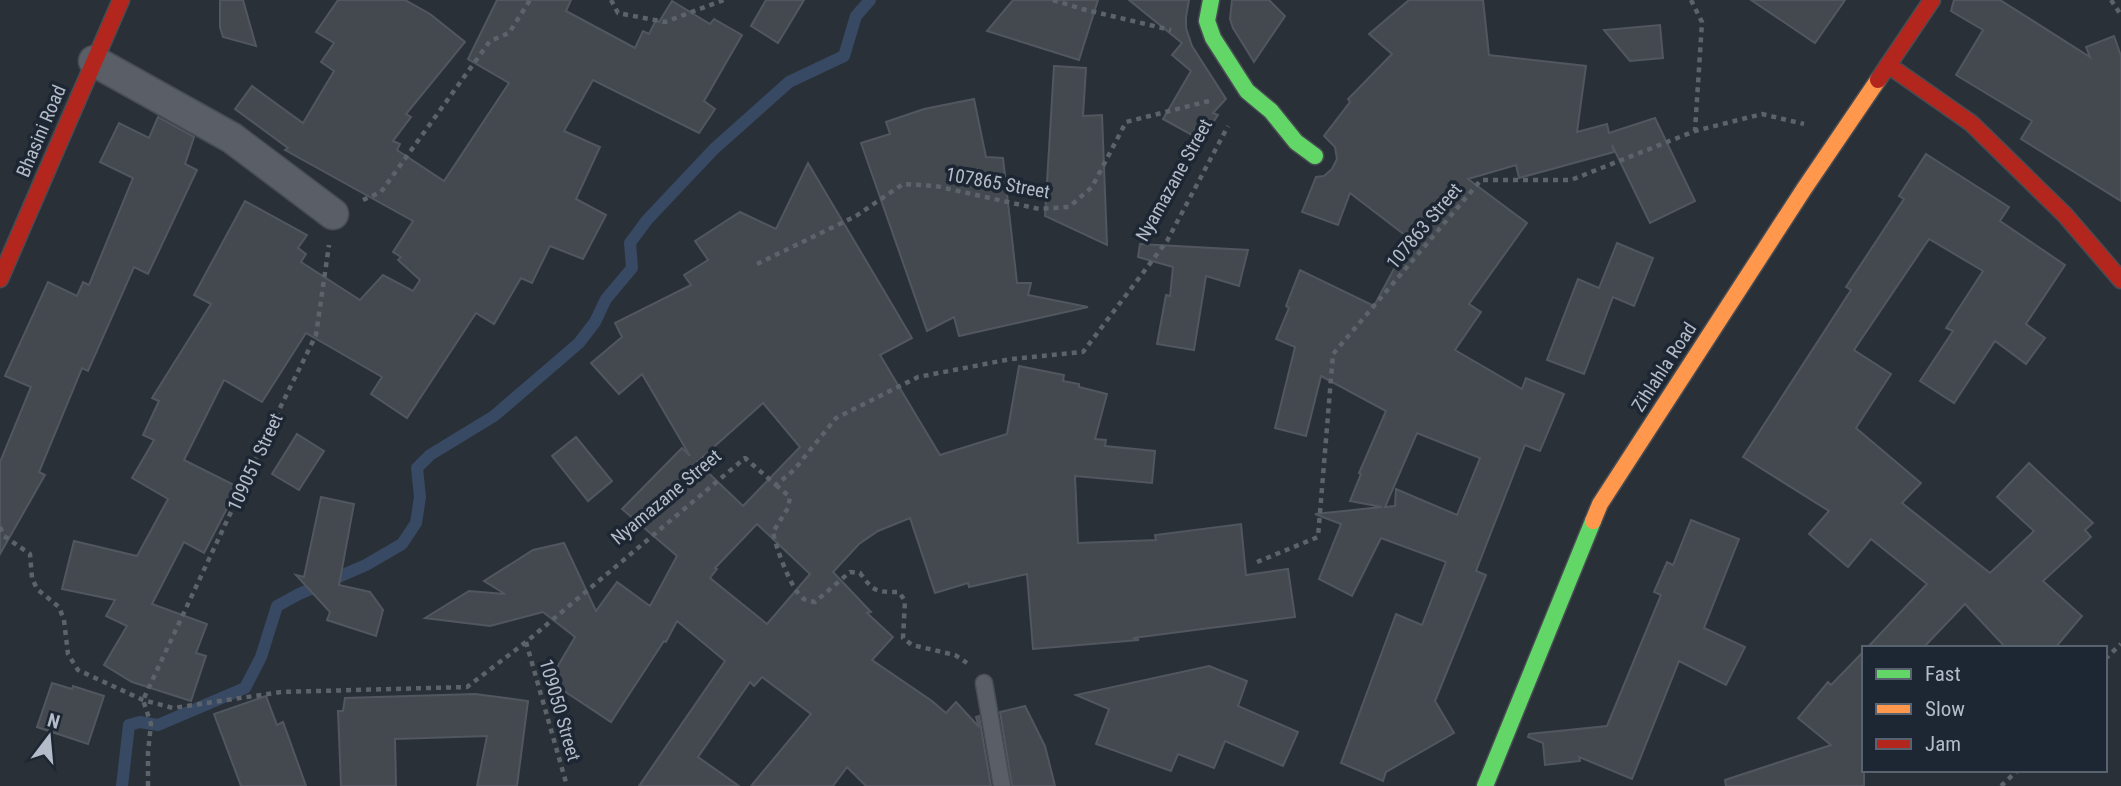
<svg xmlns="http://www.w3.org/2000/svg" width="2121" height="786" font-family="'Roboto Condensed',sans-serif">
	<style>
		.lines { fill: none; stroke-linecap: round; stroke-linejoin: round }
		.stream { stroke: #384963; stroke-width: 12 }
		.building { fill: #444950; stroke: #52575f; stroke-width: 2; fill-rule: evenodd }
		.lane-casing { stroke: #484c53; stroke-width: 19 }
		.street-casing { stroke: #484c53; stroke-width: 33 }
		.fast-casing { stroke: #484c53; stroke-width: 19 }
		.slow-casing { stroke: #484c53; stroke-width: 19 }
		.jam-casing { stroke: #484c53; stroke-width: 19 }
		.path { stroke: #5d636a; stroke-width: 4.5; stroke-dasharray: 5 5; stroke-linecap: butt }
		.lane { stroke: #5a5e66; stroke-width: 16 }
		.street { stroke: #5a5e66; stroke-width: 30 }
		.fast { stroke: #63d668; stroke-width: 16 }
		.slow { stroke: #ff974d; stroke-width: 16 }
		.jam { stroke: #b3261e; stroke-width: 16 }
		.labels { text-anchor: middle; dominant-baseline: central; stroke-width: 7; stroke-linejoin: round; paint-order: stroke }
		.street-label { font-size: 19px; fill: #b4bcc9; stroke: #1d2633 }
	</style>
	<rect width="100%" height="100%" fill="#2a3038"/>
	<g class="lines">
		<polyline class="stream" points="122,786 129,725 140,722 158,725 245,688 261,657 277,606 299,594 366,565 402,544 416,523 420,497 417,468 430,455 494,416 579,343 595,322 606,299 632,268 630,243 647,220 714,149 789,82 844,56 856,16 870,0"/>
	</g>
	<g class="building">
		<polygon points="220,0 243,0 256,46 223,37 220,27"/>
		<polygon points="338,0 405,0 430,14 465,42 406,114 411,117 393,141 400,144 397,150 444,181 509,83 468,59 497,0 571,0 566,11 635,48 643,31 649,34 656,20 659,22 672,1 710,24 714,19 742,35 704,101 715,109 699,133 593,80 564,131 600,147 576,199 606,215 583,259 550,246 532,283 521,278 494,324 476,313 407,418 371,394 382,377 306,333 262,402 224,380 184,460 238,487 204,553 184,542 152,604 207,624 196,653 206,656 191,701 132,682 104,665 127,626 106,616 115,600 62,589 74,541 137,556 168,499 132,478 154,440 143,435 159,401 152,398 211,304 194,295 245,201 307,235 298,248 306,254 301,262 360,300 383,275 413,291 420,280 398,260 401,257 393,252 413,221 285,150 288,148 235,109 252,86 303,123 334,71 321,62 334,43 316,32"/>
		<polygon points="766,0 804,0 778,43 751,26"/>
		<polygon points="1013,0 1098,0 1079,60 987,31"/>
		<polygon points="1129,0 1189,0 1186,17 1186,28 1192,46 1226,99 1213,113 1218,115 1201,140 1163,119 1191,71 1172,55 1182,43"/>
		<polygon points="1232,0 1269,0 1285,16 1254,62 1233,28 1230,19"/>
		<path d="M1409,0H1483L1489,55L1586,66L1577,132L1607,124L1609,133L1655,118L1695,201L1650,223L1612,145L1614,152L1519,178L1516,165L1468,179L1527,223L1469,304L1481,312L1455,350L1522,389L1526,378L1564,394L1540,451L1525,445L1476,571L1486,575L1435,701L1454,733L1386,772L1383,781L1341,763L1396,614L1422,625L1446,562L1381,538L1352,596L1319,579L1341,524L1315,514L1382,507L1350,501L1361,474L1359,473L1386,411L1321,376L1306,436L1275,428L1295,347L1276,339L1289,308L1286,306L1300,270L1374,306L1410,239L1350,193L1338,225L1302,212L1316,177L1324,176L1332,169L1337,159L1335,147L1324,136L1350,102L1348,99L1392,54L1369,34ZM1417,433L1480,458L1457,515L1396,489L1395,506L1385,507Z"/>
		<polygon points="1751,0 1845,0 1815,43"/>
		<polygon points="1954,0 2000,0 2090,57 2086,47 2114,36 2121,56 2121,201 2021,139 2032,121 1956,75 1983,30 1951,11"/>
		<polygon points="1660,25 1663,58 1630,61 1604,30"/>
		<polygon points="1054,66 1086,68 1083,116 1102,115 1107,245 1045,216"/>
		<polygon points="974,99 986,157 1003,158 1017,283 1031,283 1028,295 1088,307 959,336 954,317 927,331 861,143 890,134 886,122 924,109"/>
		<polygon points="158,117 194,137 185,164 197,170 148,274 134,267 88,371 82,368 39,472 45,475 0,554 0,462 31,387 5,376 48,282 77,296 83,282 89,285 133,178 100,162 119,123 149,138"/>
		<polygon points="1926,154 2009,207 2000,221 2065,265 2026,324 2045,338 2026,364 1995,341 1954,403 1920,381 1953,331 1946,328 1983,271 1929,239 1854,350 1891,374 1856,428 1921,483 1902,503 1990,573 2034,531 1997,497 2029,463 2093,523 2085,530 2091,537 2043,581 2082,616 2055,648 2006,648 1965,604 1923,648 1867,648 1927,584 1871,539 1848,567 1809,534 1829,511 1743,457 1851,290 1846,287 1904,199 1899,196"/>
		<path d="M808,163L912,338L880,355L940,455L1007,434L1019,366L1064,375L1063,381L1079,384V387L1107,394L1095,439L1106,440L1105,446L1155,451L1152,483L1075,476L1078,543L1156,540L1155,535L1241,524L1246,575L1288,569L1295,617L1133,638L1139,640L1033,649L1027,574L969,587L968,583L935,593L910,518L878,531L859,544L833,572L871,612L867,613L893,637L872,660L932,701L946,713L956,702L979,727L976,717L979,716L991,786H866L847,767L833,786H751L811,714L762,677L754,686L750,682L698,757L739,786H639L725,661L677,621L666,642L664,641L611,722L549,681L575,637L543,612L490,626L425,618L469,591L505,594L484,581L533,550L564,543L596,611L617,582L650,606L677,556L622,509L682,448L690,456L642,374L619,394L591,363L622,337L615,323L691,285L684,275L708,260L695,241L740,212L776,229ZM763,403L800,447L743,506L697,462ZM757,524L810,574L767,624L710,578L717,569L715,568Z"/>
		<polygon points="1617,243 1653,258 1634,306 1613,297 1584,374 1547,360 1578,279 1599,288"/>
		<polygon points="1140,244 1248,250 1239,286 1206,276 1194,350 1157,344 1166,295 1170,296 1173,267 1138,257"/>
		<polygon points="297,434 324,451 299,490 272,474"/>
		<polygon points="576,437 612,481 588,501 552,456"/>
		<polygon points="321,497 354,504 339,585 370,592 383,610 376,636 327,620 330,612 296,575 304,577"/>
		<polygon points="1691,520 1739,539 1704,628 1745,647 1726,685 1679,661 1632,779 1579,757 1580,761 1545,765 1543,743 1528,737 1529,734 1607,726 1661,595 1654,592 1667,562 1673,565"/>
		<polygon points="1864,651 1864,786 1726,786 1725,780 1831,745 1798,718 1828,682 1831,685"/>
		<polygon points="1209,666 1247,681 1238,706 1298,732 1283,766 1225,741 1214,768 1178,754 1171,771 1096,744 1109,709 1076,695"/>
		<polygon points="52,683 72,689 73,686 104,696 88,744 37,727"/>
		<polygon points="475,694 528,701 517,786 477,786 487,736 395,739 396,786 341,786 338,711 343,711 345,698"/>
		<polygon points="266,696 277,725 283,722 306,786 241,786 214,714"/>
		<polygon points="1025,706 1045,746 1055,786 1012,786 1000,712"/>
	</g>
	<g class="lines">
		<defs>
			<polyline id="lane" points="984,683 1002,786"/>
			<polyline id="street" points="94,61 232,138 333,214"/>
			<g id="fast">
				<polyline points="1211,0 1207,21 1213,38 1247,91 1271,111 1296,142 1315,156"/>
				<polyline points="1485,786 1593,521"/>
			</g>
			<polyline id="slow" points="1593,521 1600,504 1804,189 1878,80"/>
			<g id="jam">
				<polyline points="1888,65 1971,123 2065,215 2121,280"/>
				<polyline points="1878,80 1932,0"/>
				<polyline points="0,279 121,0"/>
			</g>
		</defs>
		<use href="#lane" class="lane-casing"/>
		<use href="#street" class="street-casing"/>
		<use href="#fast" class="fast-casing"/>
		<use href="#slow" class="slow-casing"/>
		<use href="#jam" class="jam-casing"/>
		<g class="path">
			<polyline points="611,0 618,13 665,22 724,0"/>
			<polyline points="1053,0 1082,9 1171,30"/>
			<polyline points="1691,0 1702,22 1695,131"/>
			<polyline points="2111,0 2121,15"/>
			<polyline points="363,200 381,192 490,41 509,33 530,0"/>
			<polyline points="757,264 856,216 903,184 936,186 1039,209 1069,207 1092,187 1126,122 1209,101"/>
			<path d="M776,485L790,497L788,508L773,532C776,548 791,590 804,599C807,601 811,601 815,602L850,572L860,573C874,592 876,592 899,592L905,601L903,638L912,645L955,655L967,663"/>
			<polyline points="0,527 4,536 30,554 32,578 37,589 59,607 64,620 68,654 78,670 143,700 173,708 281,692 467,687 526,642 745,458 776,485 794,470 836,418 918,377 1011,359 1083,352 1167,241 1228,126"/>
			<polyline points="1257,562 1318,537 1333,354 1481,180 1571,180 1695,131 1762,114 1804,124"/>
			<polyline points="526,642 567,786"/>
			<polyline points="2105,659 2121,644"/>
			<polyline points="148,786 148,752 151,724 143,700 276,416 316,335 329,245"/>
			<polyline points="2001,786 2018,770"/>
		</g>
		<use href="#lane" class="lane"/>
		<use href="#street" class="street"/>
		<use href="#fast" class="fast"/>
		<use href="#slow" class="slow"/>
		<use href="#jam" class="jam"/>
	</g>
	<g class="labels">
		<g class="street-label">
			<text transform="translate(41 131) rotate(-67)">Bhasini Road</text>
			<text transform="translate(1174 180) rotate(-61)">Nyamazane Street</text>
			<text transform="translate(998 183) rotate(10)">107865 Street</text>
			<text transform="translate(1424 226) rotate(-50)">107863 Street</text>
			<text transform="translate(1664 367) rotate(-57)">Zihlahla Road</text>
			<text transform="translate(255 462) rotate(-65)">109051 Street</text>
			<text transform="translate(666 497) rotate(-40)">Nyamazane Street</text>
			<text transform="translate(560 710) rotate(74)">109050 Street</text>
		</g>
	</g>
	<rect x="1862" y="646" width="245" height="126" fill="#1d2633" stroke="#59626f" stroke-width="2"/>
	<rect x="1876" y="669" width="35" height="10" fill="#63d668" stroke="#59626f" stroke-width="2"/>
	<text x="1925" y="681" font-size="21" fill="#b4bcc9">Fast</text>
	<rect x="1876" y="704" width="35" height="10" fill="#ff974d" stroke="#59626f" stroke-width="2"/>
	<text x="1925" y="716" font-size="21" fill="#b4bcc9">Slow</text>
	<rect x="1876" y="739" width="35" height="10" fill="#b3261e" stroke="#59626f" stroke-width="2"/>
	<text x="1925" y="751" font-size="21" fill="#b4bcc9">Jam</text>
	<g transform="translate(49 737) rotate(16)" stroke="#1d2633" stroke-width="5" paint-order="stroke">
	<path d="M0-5L12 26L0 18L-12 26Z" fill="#b4bcc9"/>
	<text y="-10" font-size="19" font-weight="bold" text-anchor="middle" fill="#b4bcc9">N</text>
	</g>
</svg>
